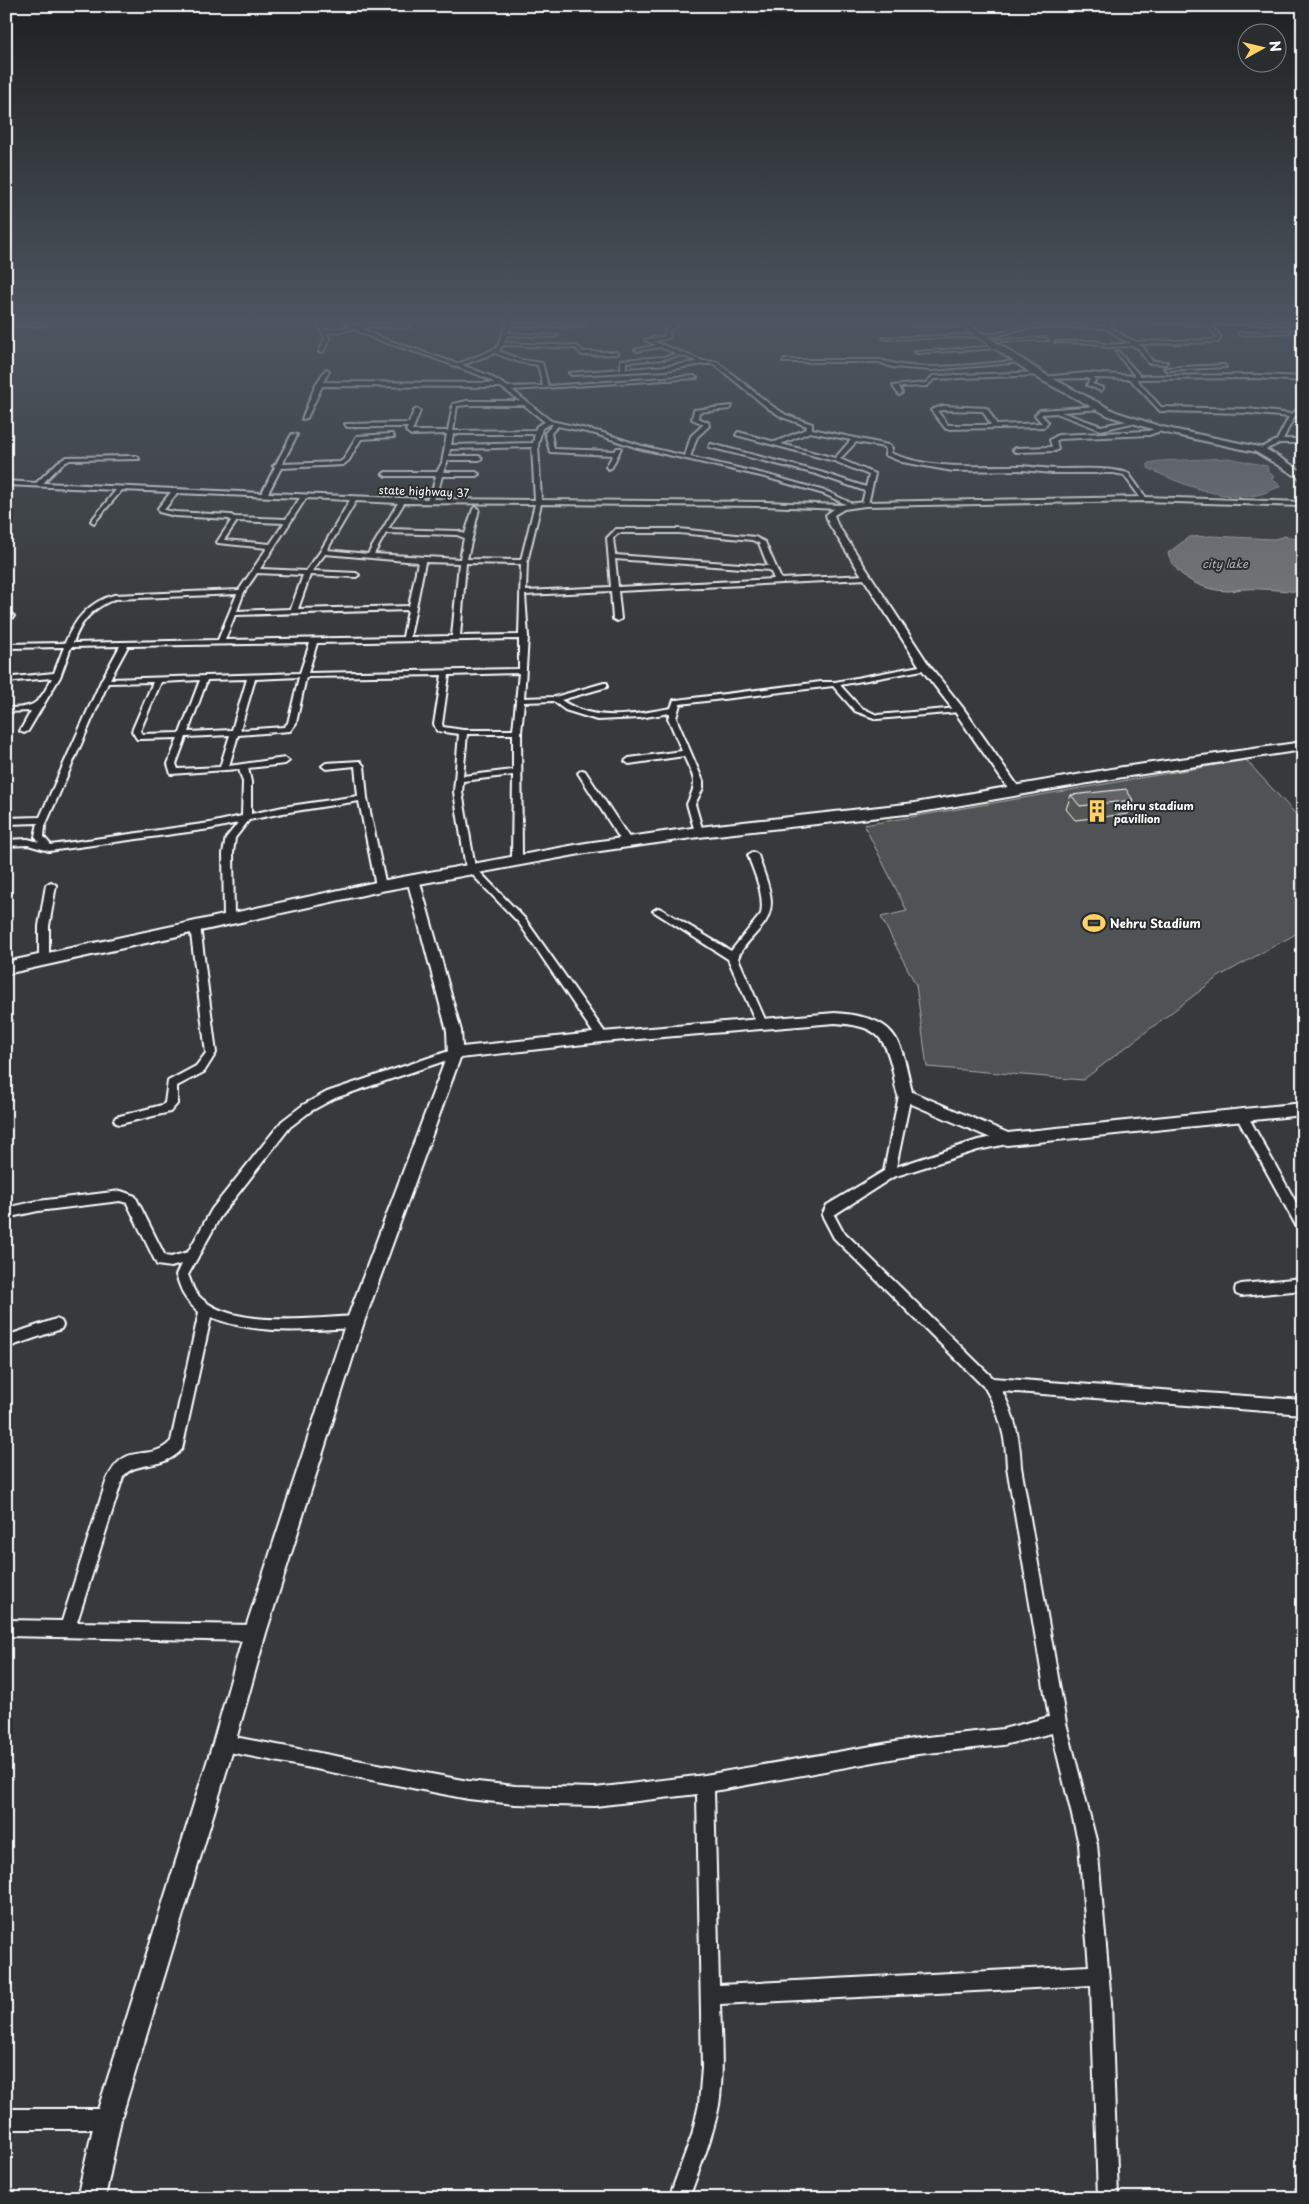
<svg xmlns="http://www.w3.org/2000/svg" width="1309" height="2204" font-family="'Playpen Sans',sans-serif">
	<style>
		.green { fill: #505354; stroke: #a8a9aa }
		.water { fill: #767879; stroke: #adaeaf }
		.lines { fill: none; stroke-linecap: round; stroke-linejoin: round }
		.minor-casing { stroke: #fff; stroke-width: 4 }
		.tertiary-casing { stroke: #fff; stroke-width: 4 }
		.trunk-casing { stroke: #fff; stroke-width: 4 }
		.minor { fill: #2a2d2e; fill-rule: evenodd }
		.tertiary { fill: #2a2d2e; fill-rule: evenodd }
		.trunk { fill: #2a2d2e; fill-rule: evenodd }
		.wall { fill: #555657; stroke: #fff }
		.building { fill: #636465; stroke: #fff }
		.labels { text-anchor: middle; dominant-baseline: central; stroke-width: 4; stroke-linejoin: round; paint-order: stroke }
		.far-street-label { font-size: 11px; fill: #fff; stroke: #2a2d2e }
		.far-water-label { font-size: 11px; font-style: italic; fill: #b4b5b5; stroke: #2a2d2e }
		.far-poi-label { font-size: 11px; font-weight: bold; fill: #fff; stroke: #2a2d2e; text-anchor: start }
		.poi-label { font-size: 12px; font-weight: bold; fill: #fff; stroke: #2a2d2e; text-anchor: start }
	</style>
	<rect width="100%" height="100%" fill="#373a3b"/>
	<filter id="ink" filterUnits="userSpaceOnUse"><feTurbulence type="fractalNoise" baseFrequency=".02" numOctaves="2"/><feDisplacementMap in="SourceGraphic" scale="10" xChannelSelector="R" yChannelSelector="G"/><feConvolveMatrix kernelMatrix="1 2 1 2 8 2 1 2 1" color-interpolation-filters="sRGB"/></filter>
	<g filter="url(#ink)">
		<polygon class="green" points="1246,760 1303,822 1303,930 1218,977 1083,1080 927,1067 916,985 881,917 907,911 864,825"/>
		<g class="water">
			<path d="M1229,458L1267,466L1268,472L1275,477L1271,479L1282,486C1275,488 1270,491 1264,493C1230,505 1178,483 1148,468V463L1160,461Z"/>
			<path d="M1211,536L1274,539L1285,536L1303,541V592C1283,591 1264,588 1244,589C1239,589 1234,591 1229,591C1204,591 1175,578 1168,553L1189,537Z"/>
		</g>
		<g class="lines">
			<defs>
				<g id="minor">
					<polygon points="6,322 43,324 45,325 43,326 6,324"/>
					<path d="M317,322H321L325,330L351,327L344,322C350,322 354,326 359,325C376,324 392,324 409,326L407,328L371,326L361,328L376,336L458,364L497,348L508,322H512V324L584,325L582,327L511,326L508,333L558,336L556,337L507,335L504,343L577,346L583,352H616L618,354L582,355L576,348L503,345L499,351L522,360L542,363L548,386L694,376L697,378L512,390L551,421L600,432L642,446L685,456L691,436L703,425V424L692,419L694,410L732,406L730,409L699,412L698,418L708,422L709,426L697,437L690,457L768,475L828,492L855,505L850,506L824,494L765,477L638,448L596,434L558,426L551,433L554,449L615,451L617,448H621L612,467L609,469L606,467L613,455L550,452L545,433L553,424H550L542,428L538,445L541,500L764,502L841,505L844,507L841,509L764,506L541,504L527,562L526,591L611,587L607,538L616,529H679L755,537L765,542L781,579L867,575L870,577L867,579L618,591L621,619L617,621L613,619L611,591L525,595L528,637L524,698L555,697L604,683H607V687L561,700C595,723 633,715 671,708L674,700H677L821,682H835L925,665H928V669L840,685L860,707L877,715L959,708L963,710L959,712L877,719L855,711L833,686L680,704L676,718L703,781V788L695,804L703,832L699,835L695,832L687,804C699,779 694,780 684,756L629,764L625,761L629,758L682,751L668,718L670,713L639,718L597,720L565,710L553,701L524,702L521,732L522,859L517,862L512,859L513,775L463,781L462,792L475,867L525,919L606,1034L607,1037L606,1040H598L519,923L466,868L454,792L459,734L437,731L434,724L442,675L306,677L296,723L290,731L238,735L229,766L285,758L289,761L285,764L248,768L251,782V814L283,807L358,796L355,766L326,769L322,766L326,763L360,761L364,766L367,798L386,886L384,888L381,889L376,886L359,801L283,813L249,820L235,838L233,853L234,918L229,921L224,918L223,853L226,838L238,823L210,829L49,851L28,845L6,846V840L28,839L39,842L35,837L38,823L6,824V818L40,817L101,681L120,646L71,647L60,677L28,731L24,733L20,731L31,711L6,712V708C36,708 38,704 52,678L15,681L6,684V679L14,677L54,673L64,647L6,648V644L65,643C75,619 89,602 114,595L239,590L267,548L218,543L217,542L231,521L229,519L175,516L159,512L158,508L171,492L122,490L94,523L91,521L116,490L6,485V481L36,483L58,462L67,457L137,456L139,459L70,460L62,464L43,483L262,493L275,467L273,466L276,464L292,434L297,435L282,464L340,462L344,459L357,436L392,434L394,437L361,439L349,460L343,465L281,468L268,493L427,499L432,491L436,476H386L383,474L386,472H437L442,463L447,434L411,435L406,431L408,427H347L345,424L409,423L414,411L417,409L420,411L412,431H448L453,404L467,401H520L501,387L322,386L307,418L302,419L316,384L326,369L329,371L323,382L495,383L484,377L428,356L372,338L355,329L327,333L329,339L323,352H319L325,339ZM495,353L519,362L538,365L543,386L508,387L488,375L462,365ZM467,405H524L545,422L537,426L535,430L453,431L457,406ZM453,434H535L533,443L451,445ZM532,447L535,500L433,499L438,491L442,476H476L479,474L476,472H443L448,460H479L482,458L479,456H449L450,449ZM177,493L300,498L286,519L234,517L231,515L175,512L164,510ZM306,498L350,500L320,552L306,571L260,569ZM356,501L398,503L368,554L327,550ZM404,503L535,504L521,560L467,559L479,509L476,507L473,509L465,534L458,531L388,529ZM237,521L284,523L270,544L224,540ZM386,533L457,535L464,538L460,559L374,554ZM618,533H679L752,540L759,543L768,566L615,555L613,538ZM325,554L418,562L409,606L298,609L310,575L356,577L359,575L356,573L312,571ZM615,559L770,570L774,579L618,587ZM425,562L459,563L452,636L410,637ZM466,563L521,564L519,635L460,636ZM257,573L303,575L291,609L237,611L244,592ZM237,594L218,640L73,643C81,620 93,608 115,599ZM408,610L403,637L225,640L235,615ZM519,639V669L308,673L317,643ZM310,643L300,673L110,679L128,646ZM519,673L513,730H463L443,727L442,724L449,675ZM299,677L288,723L284,727L240,730L255,679ZM247,679L232,730L188,732L207,680ZM200,680L180,733L142,734L140,731L161,682ZM153,682L132,731L137,739H140L178,738L168,764L171,774L239,769L243,782L242,816L210,823L51,845L44,837L45,826L108,683ZM467,734H513V770L463,776ZM230,735L220,767L178,769L176,764L186,737Z"/>
					<path d="M675,322H680L669,331L670,338L653,341L703,361L717,362L772,406L786,415L812,424V429L888,445L892,448L890,453C935,471 976,465 1022,466C1035,467 1047,469 1060,469C1083,469 1106,467 1128,473L1147,499L1142,500L1124,475L1114,473H1052L1023,470L953,471L902,462L885,455L886,449L884,447L856,442L840,459L875,474L868,504L865,506L862,504L865,491L816,474L709,447L711,444L820,472L866,487L869,475L834,461L736,435L738,432L775,442L806,429L807,426L782,417L768,408L714,364H704L666,370L572,375L569,373L621,369V360L664,357L677,354L660,347L637,351L635,350L656,345L645,340L665,336V330ZM681,355L698,362L666,366L626,369V362L664,359ZM810,432L851,440L835,458L781,444Z"/>
					<polygon points="1106,322 1110,322 1112,325 1110,327 1125,337 1137,342 1215,340 1217,337 1206,324 1147,323 1145,322 1289,322 1302,331 1240,335 1238,333 1295,330 1287,324 1210,324 1221,337 1218,342 1138,344 1143,347 1152,361 1167,362 1165,364 1148,363 1139,349 1133,346 1107,347 1094,343 1055,342 1094,341 1107,345 1132,343 1121,339 1106,328 1041,327 1017,330 997,336 885,339 883,338 997,334 1017,328 1041,325 1106,326 1107,325"/>
					<polygon points="965,324 967,326 911,326 913,325"/>
					<polygon points="1046,338 1048,340 998,341 996,340"/>
					<polygon points="998,346 1000,348 917,353 915,352"/>
					<polygon points="1118,351 1140,376 1256,375 1303,377 1303,381 1256,378 1136,379 1161,407 1248,409 1291,414 1303,406 1303,411 1294,417 1283,439 1303,439 1303,443 1280,443 1262,451 1257,450 1277,440 1289,417 1248,413 1160,411 1130,379 1093,378 1096,380 1092,384 1103,388 1101,391 1087,385 1090,380 1087,378 1046,379 1043,377 1087,373 1135,376 1116,352"/>
					<path d="M785,360H880C922,374 977,363 1021,361L1023,362L932,370L892,367L879,362H783Z"/>
					<polygon points="1224,365 1226,367 1167,370 1164,368"/>
					<polygon points="1041,372 1043,375 934,379 927,386 899,387 902,393 899,395 893,386 926,383 933,376"/>
					<path d="M943,406L987,408L997,425L1042,423L1035,415L1040,410L1100,406L1102,409L1061,412L1101,426L1133,420L1136,422L1101,430L1056,413L1042,414L1041,415L1048,422L1044,427L946,429L931,410ZM943,410L983,411L991,425H948L937,411Z"/>
					<polygon points="1161,427 1163,430 1149,435 1059,439 1056,441 1058,449 1055,451 1016,452 1013,450 1016,448 1052,447 1050,440 1058,435 1148,431"/>
					<polygon points="6,610 14,616 6,624"/>
					<polygon points="582,770 585,771 632,842 630,844 627,845 622,842 578,773"/>
					<path d="M753,852L758,855C766,883 782,906 759,930C751,939 742,947 738,958L767,1024L762,1028L757,1024L728,959L653,911L658,908L661,909L731,951L761,914C765,894 754,873 748,855Z"/>
					<polygon points="51,882 56,885 49,926 49,960 44,963 39,960 39,926 46,885"/>
					<polygon points="195,923 200,926 216,1053 204,1072 177,1086 177,1104 170,1112 120,1124 116,1123 114,1120 116,1117 162,1105 165,1103 168,1081 196,1066 206,1053 190,926"/>
					<path d="M455,1049L460,1053L459,1056L335,1098L311,1111L290,1127L220,1217L188,1275C191,1281 192,1288 196,1293C227,1330 311,1318 355,1316L360,1318L362,1322L360,1326L355,1328C307,1330 257,1336 211,1317L182,1449C162,1472 136,1459 123,1477L77,1622L255,1625L261,1627L263,1633L261,1639L255,1641L6,1636V1620L62,1621L106,1482C125,1437 149,1465 171,1441L199,1312C183,1298 183,1294 176,1275L181,1264L171,1267L157,1265L127,1203L120,1201L38,1211L6,1218V1208L38,1201L121,1191L135,1196L165,1256L171,1257L188,1252L212,1209L282,1121L303,1105L327,1092Z"/>
					<path d="M905,1091L911,1095L896,1167L978,1140L1007,1134L1011,1136L1013,1139L1011,1142L1007,1144L978,1150L893,1177L834,1215L842,1230L993,1378L1303,1400V1414L1002,1391C1015,1416 1020,1439 1021,1467L1066,1723L1097,1844L1111,2003L1118,2198H1098L1091,1985L720,2004C721,2037 724,2072 719,2105C713,2137 700,2167 689,2198H669L692,2135L699,2104L702,2068L697,1794L595,1806L515,1804L468,1799L224,1751L218,1749L216,1743L218,1737L224,1735L468,1781L515,1786L595,1788L705,1775L918,1738L1003,1729L1049,1717L1007,1467C1006,1437 1000,1414 985,1388L834,1238L822,1215L827,1205L884,1171L899,1095ZM1052,1733L1079,1844L1089,1966L719,1985L714,1791L918,1754L1003,1745Z"/>
					<polygon points="1241,1110 1245,1111 1303,1215 1303,1232 1299,1231 1235,1114 1237,1111"/>
					<polygon points="1303,1278 1303,1290 1241,1296 1236,1294 1235,1290 1236,1286 1241,1284"/>
					<polygon points="56,1319 61,1321 63,1325 61,1329 6,1348 6,1336"/>
					<polygon points="6,2109 108,2109 115,2112 118,2119 115,2126 108,2129 6,2129"/>
				</g>
				<g id="tertiary">
					<polygon points="1144,497 1303,502 1303,506 1144,501 865,506 844,509 834,515 837,524 929,665 963,708 1022,792 1020,794 1012,794 955,712 920,667 829,524 826,515 839,505 865,502"/>
					<path d="M413,875L419,879L461,1031L462,1047L602,1032L835,1013C897,1018 900,1036 912,1092L1008,1133L1303,1103V1115L1007,1145L900,1099C895,1091 895,1081 893,1072C885,1033 874,1026 835,1023L602,1042L460,1058L364,1322L266,1633L235,1743L121,2119L105,2198H77L95,2119L213,1743L244,1633L346,1322L448,1053L447,1031L407,879Z"/>
				</g>
				<g id="trunk">
					<polygon points="956,322 965,322 1048,376 1116,412 1162,427 1264,448 1303,472 1303,480 1256,452 1162,432 1109,416 1041,380"/>
					<polygon points="1303,742 1303,750 1123,777 915,813 699,837 586,853 381,891 6,974 6,962 381,881 586,843 699,827 915,803 1123,767"/>
				</g>
			</defs>
			<use href="#minor" class="minor-casing"/>
			<use href="#tertiary" class="tertiary-casing"/>
			<use href="#trunk" class="trunk-casing"/>
			<use href="#minor" class="minor"/>
			<use href="#tertiary" class="tertiary"/>
			<use href="#trunk" class="trunk"/>
		</g>
		<polygon class="wall" points="1071,795 1133,800 1128,814 1075,820 1066,809"/>
		<polygon class="building" points="1126,789 1133,800 1080,806 1071,795"/>
	</g>
	<linearGradient id="sky" x2="0" y2="1"><stop stop-color="#1e2020"/><stop offset="0.51" stop-color="#4d5560"/><stop offset="1" stop-color="#4d5560" stop-opacity="0"/></linearGradient>
	<rect width="1309" height="630" fill="url(#sky)"/>
	<defs>
		<symbol id="building-bare" viewBox="-9 -9 18 18"><path d="M-4-6H4V6H1V3H-1V6H-4ZM-2.5-4.3h1.7v1.8h-1.7ZM.8-4.3h1.7v1.8H.8ZM-2.5-1h1.7V.8h-1.7ZM.8-1h1.7V.8H.8Z" fill="#ffd166" stroke="#2a2d2e" stroke-width="2.5" paint-order="stroke"/></symbol>
		<symbol id="stadium-bare" viewBox="-9 -9 18 18"><path d="M0-5a6.5 5 0 1 0 0 10a6.5 5 0 1 0 0-10ZM-3.5-1.8h7v3.6h-7Z" fill="#ffd166" stroke="#2a2d2e" stroke-width="2.5" paint-order="stroke"/></symbol>
	</defs>
	<g fill-rule="evenodd">
		<use href="#building-bare" x="1081" y="795" width="32" height="32"/>
		<use href="#stadium-bare" x="1078" y="907" width="32" height="32"/>
	</g>
	<g class="labels">
		<g class="far-street-label">
			<text transform="translate(424 491) rotate(2)">state highway 37</text>
		</g>
		<g class="far-water-label">
			<text x="1225" y="563">city lake</text>
		</g>
		<g class="far-poi-label">
			<text x="1114" y="805">nehru stadium<tspan x="1114" dy="13">pavillion</tspan></text>
		</g>
		<g class="poi-label">
			<text x="1110" y="923">Nehru Stadium</text>
		</g>
	</g>
	<rect width="1309" height="2204" fill="none" stroke="#2a2d2e" stroke-width="25"/>
	<rect x="12" y="12" width="1284" height="2179" fill="none" stroke="#fff" stroke-width="2" filter="url(#ink)"/>
	<g transform="translate(1262 48) rotate(82)"><circle r="24" fill="#2a2d2e" stroke="#7f8182"/>
	<path d="M0-4L9 19L0 12L-9 19Z" fill="#ffd166"/>
	<text y="-8" font-size="14" font-weight="bold" text-anchor="middle" fill="#ffffff">N</text>
	</g>
</svg>
